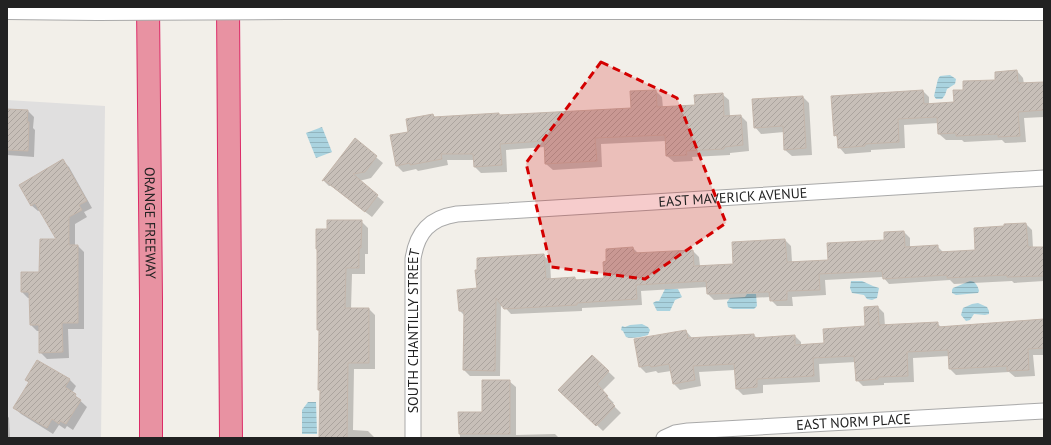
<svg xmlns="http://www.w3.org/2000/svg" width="1051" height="445" font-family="'PT Sans',sans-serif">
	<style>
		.residential { fill: #e0dfdf }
		.water { fill: url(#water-rules) }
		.shadow { fill: #0003 }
		.building { fill: url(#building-hatch); stroke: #c4b6ab }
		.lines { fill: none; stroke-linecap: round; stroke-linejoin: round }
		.minor-casing { stroke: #a9a9a9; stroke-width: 17 }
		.tertiary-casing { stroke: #a9a9a9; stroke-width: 20 }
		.motorway-casing { stroke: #dc2a67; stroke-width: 24 }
		.minor { stroke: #fff; stroke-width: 15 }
		.tertiary { stroke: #fff; stroke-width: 18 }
		.motorway { stroke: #e892a2; stroke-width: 22 }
		.tertiary-bridge-casing { stroke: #a9a9a9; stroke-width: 20; stroke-linecap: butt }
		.tertiary-bridge { stroke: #fff; stroke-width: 18 }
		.marked { fill: #d40000; fill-opacity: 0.2; stroke: #d40000; stroke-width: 3; stroke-dasharray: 8 5; stroke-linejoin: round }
		.labels { text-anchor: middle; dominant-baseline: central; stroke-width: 4; stroke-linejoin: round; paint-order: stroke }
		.street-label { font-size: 14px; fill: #222; stroke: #fff }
	</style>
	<defs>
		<pattern id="water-rules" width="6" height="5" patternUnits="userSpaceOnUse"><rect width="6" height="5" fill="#aad3df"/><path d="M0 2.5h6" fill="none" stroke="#92b5bf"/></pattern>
		<pattern id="building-hatch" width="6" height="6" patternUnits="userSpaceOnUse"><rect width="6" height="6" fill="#c7bfb8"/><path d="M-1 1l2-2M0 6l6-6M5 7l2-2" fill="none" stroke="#aba49e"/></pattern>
	</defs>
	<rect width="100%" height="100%" fill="#f2efe9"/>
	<polygon class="residential" points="7,100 105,106 101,438 7,438"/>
	<g class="water">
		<polygon points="950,75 956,79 955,84 947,89 945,95 942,99 936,99 934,96 938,79 940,76"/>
		<polygon points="322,127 332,152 316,158 306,133"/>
		<polygon points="851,281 862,281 873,286 879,288 877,298 872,300 867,299 864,295 852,293 850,288"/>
		<path d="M970,281C975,281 978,286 979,291L978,293L956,295L952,293V290L953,288Z"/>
		<polygon points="665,289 678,289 682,297 675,300 670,311 657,311 653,303 656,301 659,301"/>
		<polygon points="747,294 756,294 757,306 754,309 733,309 728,307 727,302 730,298 745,297"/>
		<polygon points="978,303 987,307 989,311 989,314 985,315 974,314 970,320 966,321 961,315 963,308 972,304"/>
		<path d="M642,324L648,327L650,330L648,335C642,337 631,339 626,337L623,331L621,330L622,326L625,327L630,325Z"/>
		<polygon points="308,402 316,402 317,434 302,434 302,410"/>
	</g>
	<g class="shadow">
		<polygon points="1017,71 1023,78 1024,84 1044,83 1044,117 1024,118 1026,142 1005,143 1002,140 964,142 962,140 946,140 939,134 939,123 904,125 905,148 871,150 871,152 845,154 839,147 838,138 835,135 923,91 929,97 929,104 955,103 964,90 996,81"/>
		<polygon points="656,91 662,97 663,108 696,106 722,94 729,100 730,116 741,116 747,122 749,151 730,153 730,155 692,157 693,161 674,162 667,156 666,141 601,144 602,167 553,170 546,164 545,147 506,150 507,172 481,173 475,167 474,160 447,160 448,165 418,171 416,169 403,172 397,166 410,133 433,115 436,118 500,116 632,109 631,92"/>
		<polygon points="803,97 809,103 812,155 792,156 785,150 784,132 761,134 755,127"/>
		<polygon points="7,110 28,111 34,117 33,128 35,130 34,157 7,155"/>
		<polygon points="355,140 383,163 371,178 359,181 384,202 372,217 331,186 329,186 323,180"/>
		<polygon points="63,161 69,167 92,208 84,212 87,217 75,224 75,246 78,246 84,252 84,329 68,329 69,358 47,359 40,352 40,331 37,331 31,325 30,298 28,298 22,292 40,273 58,240 40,210 38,211 31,205"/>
		<polygon points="361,221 368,228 368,254 365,254 365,274 352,274 351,309 369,309 375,315 375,369 354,369 353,430 368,431 375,438 320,438 321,392 319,390 320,332 318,330 328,230"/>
		<polygon points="1026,224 1032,230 1033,248 1044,248 1044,281 1014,283 1012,281 954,284 950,280 889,284 883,277 825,280 826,295 792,297 793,306 777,306 771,300 771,297 714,300 708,294 708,287 641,291 642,305 582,308 582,311 511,314 501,303 500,376 470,376 464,370 465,316 460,311 478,289 544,256 550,261 551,280 575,278 577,280 605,279 633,248 639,254 693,251 699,257 700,266 734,265 733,243 785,240 791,246 792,262 829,261 885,241 904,232 910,238 910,248 937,246 943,252 976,251"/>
		<polygon points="878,307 884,313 885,326 937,323 941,327 1044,320 1044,355 1033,355 1035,376 1015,377 1009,372 956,375 950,369 949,356 913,358 914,382 884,383 884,385 863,386 857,380 856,362 819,364 820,382 763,385 763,393 743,395 736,388 735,370 699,372 701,386 680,390 674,384 671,371 658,373 656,371 646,373 640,367 686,331 692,338 754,335 757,338 795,336 801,342 801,345 825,344 866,327"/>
		<polygon points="592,356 615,378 602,391 614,403 612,404 621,413 603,431 560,390"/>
		<polygon points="38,361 70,380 76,386 72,393 87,407 73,430 67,426 65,429 59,425 53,434 21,414 14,407 30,383 26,379"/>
		<polygon points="509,381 516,387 516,435 555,434 559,438 460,438 459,413 483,413"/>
		<polygon points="7,415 9,418 10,438 7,438"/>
	</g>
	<g class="building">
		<polygon points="1017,70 1018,83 1044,82 1044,110 1018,112 1020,136 998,137 998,134 956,136 956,133 938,134 937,117 898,119 899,142 865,144 865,146 838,148 837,135 834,136 831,96 923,90 924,104 954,102 953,90 963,90 963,81 995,80 995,72"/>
		<polygon points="656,90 657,107 695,105 694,95 723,93 724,116 741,115 743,145 724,147 724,149 686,151 687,155 666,156 665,135 595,138 597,161 545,164 544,141 500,144 502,165 474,167 473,154 441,154 442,159 410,165 410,163 396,166 390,135 408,132 406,119 433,114 434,117 499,113 499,115 631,108 630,91"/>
		<polygon points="803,96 806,148 784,150 783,126 754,128 752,99"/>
		<polygon points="7,109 28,110 27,122 29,122 28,151 7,150"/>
		<polygon points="355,138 377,156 365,172 353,174 378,195 365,212 324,180 322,181"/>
		<polygon points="63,159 87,201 79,205 82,210 69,217 69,245 78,245 78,323 62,323 63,352 39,353 39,325 30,325 29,292 21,292 21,272 39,272 40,239 56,239 35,203 31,206 19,185"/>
		<polygon points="327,220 362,220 361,248 359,248 359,268 346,268 345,308 369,308 369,363 348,363 347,438 319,438 320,390 318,390 319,330 317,330 317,249 316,249 316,229 327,229"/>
		<polygon points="1026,223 1028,247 1044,247 1044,276 1007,277 1007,275 947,278 947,275 883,279 882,271 819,274 820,290 787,291 787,300 770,301 769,292 767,292 707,294 706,281 636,285 637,299 577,303 577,305 504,309 496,298 495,371 463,370 464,311 459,311 457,290 477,288 475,270 477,270 477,258 544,254 546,279 575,277 575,280 604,278 603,262 606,261 606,249 633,247 634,253 693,250 694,266 733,264 732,242 785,239 787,262 828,260 827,243 884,240 884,232 904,231 905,247 938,245 938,252 975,250 974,228 1004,226 1004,224"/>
		<polygon points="878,306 879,325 938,322 938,327 1044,319 1044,348 1028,349 1029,370 1007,371 1007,366 949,369 948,350 907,352 908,376 878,377 878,379 856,381 854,356 813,358 814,376 757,379 757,387 736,389 734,364 693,366 695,380 673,384 669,364 651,367 650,365 639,367 634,339 686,330 688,338 754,334 754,338 795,335 795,345 824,343 823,329 865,326 864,307"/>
		<polygon points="592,355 609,371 597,384 608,396 606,397 615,406 596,426 558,390"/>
		<polygon points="37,360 70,379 65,387 76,394 75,396 81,400 66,424 60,421 59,424 52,419 47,428 13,408 29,382 25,380"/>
		<polygon points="482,380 510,380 510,434 459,434 458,412 482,412"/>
	</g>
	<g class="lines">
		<defs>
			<g id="minor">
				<path id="s1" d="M413,438V259C417,232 430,218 457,214L1044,178"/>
				<path id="s2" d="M664,438L675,433L688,431L1044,411"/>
			</g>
			<g id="tertiary">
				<polyline points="7,10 97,11"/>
				<polyline points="287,10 783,10 1044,11"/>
			</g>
			<g id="motorway">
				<path id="s3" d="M148,7L151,298V438"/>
				<polyline points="228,7 231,438"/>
			</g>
		</defs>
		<use href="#minor" class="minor-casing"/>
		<use href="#tertiary" class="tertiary-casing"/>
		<use href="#motorway" class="motorway-casing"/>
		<use href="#minor" class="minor"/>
		<use href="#tertiary" class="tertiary"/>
		<use href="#motorway" class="motorway"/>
		<defs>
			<polyline id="tertiary-bridge" points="97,11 287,10"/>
		</defs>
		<use href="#tertiary-bridge" class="tertiary-bridge-casing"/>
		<use href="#tertiary-bridge" class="tertiary-bridge"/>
	</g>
	<path class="marked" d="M601,62L677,98L726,223L645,279L551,267L526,163Z"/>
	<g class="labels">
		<g class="street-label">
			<text stroke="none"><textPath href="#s1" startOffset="524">EAST MAVERICK AVENUE</textPath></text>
			<text stroke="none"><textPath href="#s3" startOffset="216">ORANGE FREEWAY</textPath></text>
			<text stroke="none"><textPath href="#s1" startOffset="107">SOUTH CHANTILLY STREET</textPath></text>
			<text stroke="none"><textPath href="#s2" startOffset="191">EAST NORM PLACE</textPath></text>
		</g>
	</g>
	<rect width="1051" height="445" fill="none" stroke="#222222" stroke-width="16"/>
</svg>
